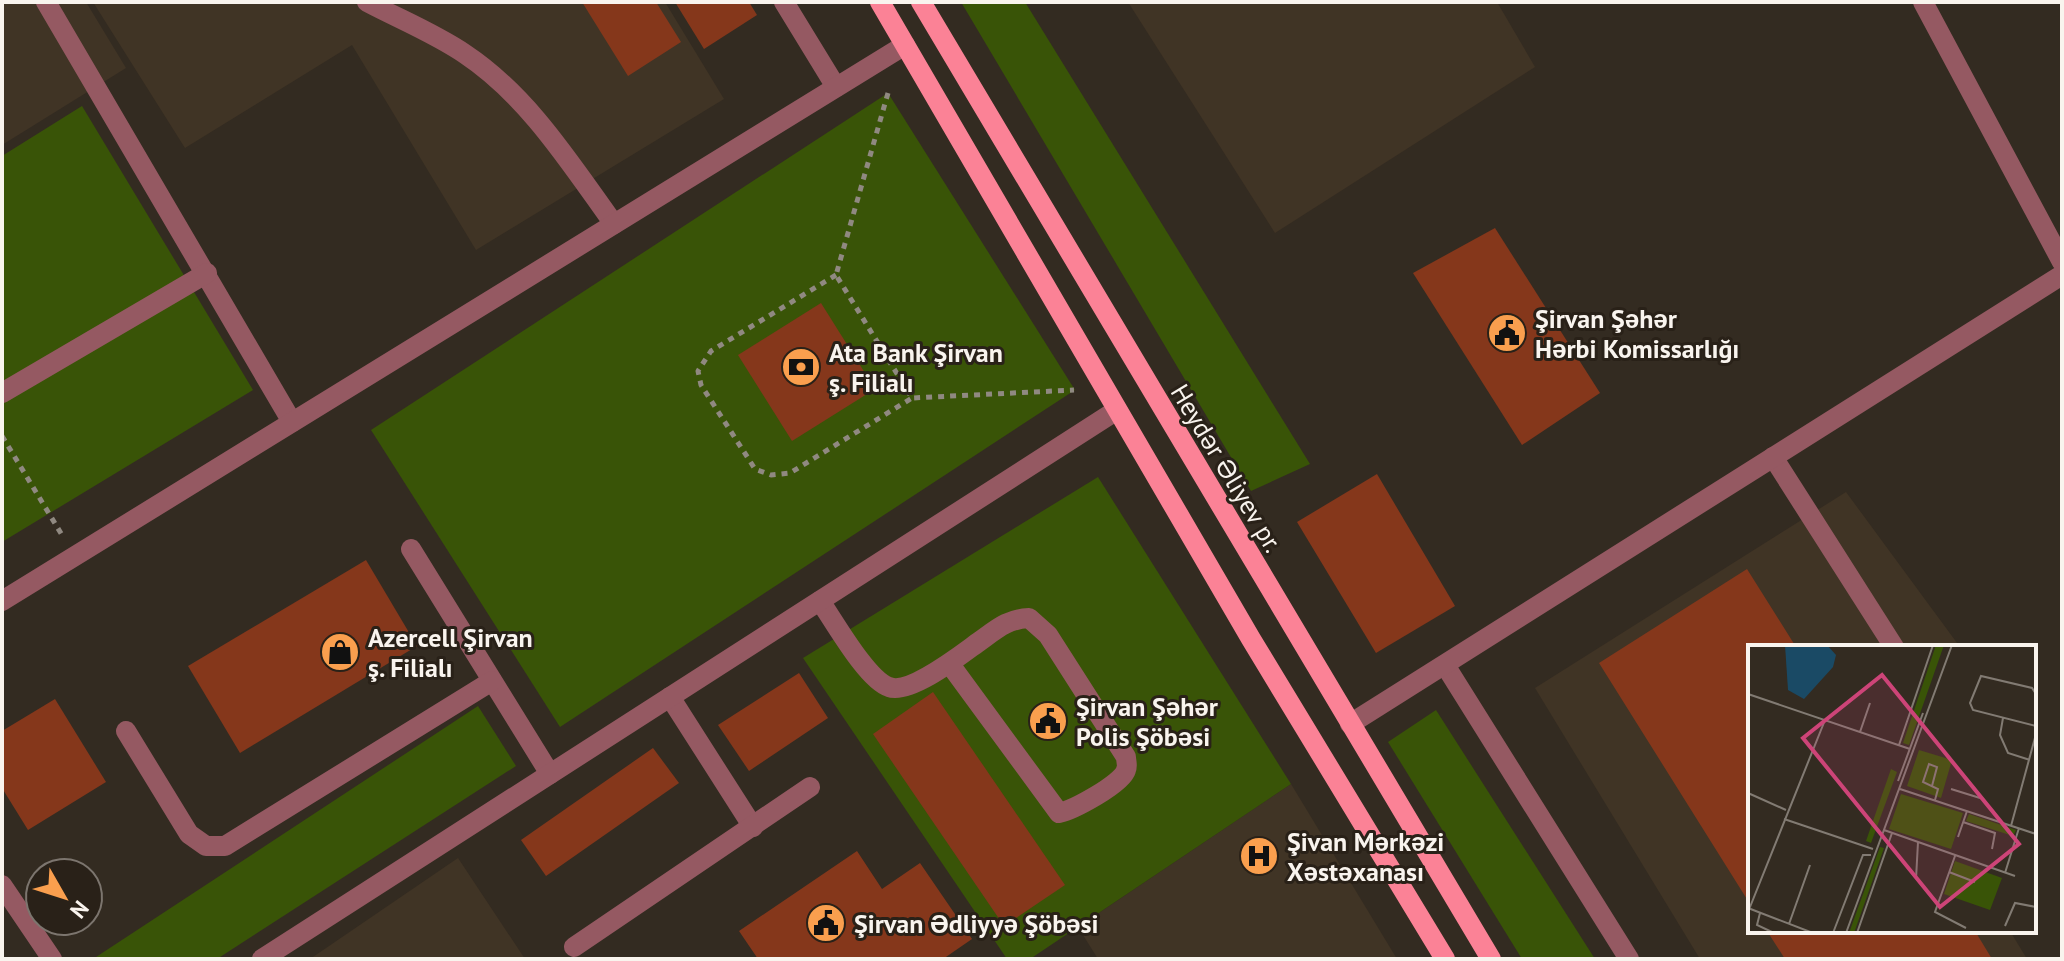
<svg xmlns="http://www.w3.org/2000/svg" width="2064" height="961" font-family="'PT Sans',sans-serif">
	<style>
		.built { fill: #403425 }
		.green { fill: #395407 }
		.building { fill: #85371b }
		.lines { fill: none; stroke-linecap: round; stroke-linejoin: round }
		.path { stroke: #908981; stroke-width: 5; stroke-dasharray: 6 6; stroke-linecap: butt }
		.minor { stroke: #955962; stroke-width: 20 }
		.major { stroke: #fb8296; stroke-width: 20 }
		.labels { text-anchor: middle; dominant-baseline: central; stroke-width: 6; stroke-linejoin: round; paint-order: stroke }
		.poi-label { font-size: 26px; font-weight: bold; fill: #f9f4ee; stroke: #292118; text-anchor: start }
		.street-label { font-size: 26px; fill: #f9f4ee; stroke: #292118 }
		.inset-road { fill: none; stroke: #827b73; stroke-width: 2 }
		.view { fill: #cd4478; fill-opacity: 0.15; stroke: #cd4478; stroke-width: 4 }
		.inset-edge { fill: none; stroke: #f9f4ee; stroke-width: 4 }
	</style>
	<rect width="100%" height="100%" fill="#332b21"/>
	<g class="built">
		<polygon points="2,2 86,2 126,68 2,145"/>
		<polygon points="93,2 665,2 724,99 476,250 352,45 185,148"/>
		<polygon points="1128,2 1497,2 1535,67 1275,233"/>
		<polygon points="1846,492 1960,647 1750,647 1750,931 2010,931 2027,959 1700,959 1535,688"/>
		<polygon points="1291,784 1397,959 1098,959 1078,927"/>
		<polygon points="458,858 525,959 310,959"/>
	</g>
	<g class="green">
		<polygon points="961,2 1025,2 1310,464 1251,491"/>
		<polygon points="888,93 1075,390 560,727 371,430"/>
		<polygon points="82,106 253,390 2,542 2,156"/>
		<polygon points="1098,477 1291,784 1030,959 1007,959 803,658"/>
		<polygon points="478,706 516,766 217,959 93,959"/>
		<polygon points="1436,710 1595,959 1522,959 1388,742"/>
	</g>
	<g class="building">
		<polygon points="582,2 656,2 681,42 628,76"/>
		<polygon points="675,2 749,2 757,15 704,49"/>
		<polygon points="1495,228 1600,393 1522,445 1413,273"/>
		<polygon points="821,303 875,389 792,441 738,355"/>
		<polygon points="1377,474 1455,606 1376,653 1297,522"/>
		<polygon points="366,560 417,646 240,753 188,666"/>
		<polygon points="1747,569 1796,647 1750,647 1750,904 1599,663"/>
		<polygon points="799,673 828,718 749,771 718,725"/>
		<polygon points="933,692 1065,885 1004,926 873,734"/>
		<polygon points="55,699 106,782 28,830 2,788 2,731"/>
		<polygon points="653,748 679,783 546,876 521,840"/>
		<polygon points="857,851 882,889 920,863 972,939 943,959 758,959 739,931"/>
		<polygon points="1767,931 1975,931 1992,959 1785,959"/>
	</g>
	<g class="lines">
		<g class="path">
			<polyline points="888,93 836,275 912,398 1074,390"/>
			<polyline points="836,275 711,351 698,371 701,385 755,469 771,475 790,473 912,398"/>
			<polyline points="2,436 62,535"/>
		</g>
		<g class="minor">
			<polyline points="46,2 292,422"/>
			<path d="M367,2C399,19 434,33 465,54C528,96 570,163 614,224"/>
			<polyline points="784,2 836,87"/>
			<polyline points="1923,2 2062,262"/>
			<polyline points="2,393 207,273"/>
			<polyline points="1773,457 1894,647"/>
			<polyline points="411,549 550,774"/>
			<polyline points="2,601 905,45"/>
			<path d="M820,601C834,621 867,680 889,687C911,695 963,653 980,641C998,628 1008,619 1029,618L1048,635L1126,757C1126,761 1128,766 1126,770C1122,784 1073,810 1059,813L949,663"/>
			<polyline points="1445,665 1629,959"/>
			<polyline points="670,697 753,827"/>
			<polyline points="1350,724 2062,275"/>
			<polyline points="126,731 189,834 206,846 225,846 492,681"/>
			<polyline points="2,885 52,959"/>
			<polyline points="574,947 810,787"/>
			<polyline points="262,959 1117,410"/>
		</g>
		<g class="major">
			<polyline points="880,2 1251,639 1445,959"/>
			<polyline points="921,2 1491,959"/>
		</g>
	</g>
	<defs>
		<symbol id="civic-disc" viewBox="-11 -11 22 22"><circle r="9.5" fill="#fa9f4e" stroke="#292118"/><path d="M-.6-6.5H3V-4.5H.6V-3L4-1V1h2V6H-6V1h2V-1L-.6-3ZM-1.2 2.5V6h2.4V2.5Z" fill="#111"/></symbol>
		<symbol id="bank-disc" viewBox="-11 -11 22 22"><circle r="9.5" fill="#fa9f4e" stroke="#292118"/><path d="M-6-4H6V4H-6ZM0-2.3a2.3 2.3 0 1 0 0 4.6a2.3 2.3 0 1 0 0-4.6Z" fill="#111"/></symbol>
		<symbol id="shop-disc" viewBox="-11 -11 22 22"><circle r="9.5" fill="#fa9f4e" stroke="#292118"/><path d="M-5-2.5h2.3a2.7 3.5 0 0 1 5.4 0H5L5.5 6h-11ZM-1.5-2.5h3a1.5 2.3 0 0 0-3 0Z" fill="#111"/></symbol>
		<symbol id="hospital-disc" viewBox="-11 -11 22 22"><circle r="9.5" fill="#fa9f4e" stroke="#292118"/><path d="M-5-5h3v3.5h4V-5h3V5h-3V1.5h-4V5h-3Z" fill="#111"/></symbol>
	</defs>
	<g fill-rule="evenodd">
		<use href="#civic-disc" x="1485" y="311" width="44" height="44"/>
		<use href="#bank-disc" x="779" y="345" width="44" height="44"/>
		<use href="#shop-disc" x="318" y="630" width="44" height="44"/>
		<use href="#civic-disc" x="1026" y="699" width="44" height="44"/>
		<use href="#hospital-disc" x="1237" y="834" width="44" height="44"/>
		<use href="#civic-disc" x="804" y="901" width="44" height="44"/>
	</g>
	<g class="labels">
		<g class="poi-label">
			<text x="1535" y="318">Şirvan Şəhər<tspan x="1535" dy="30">Hərbi Komissarlığı</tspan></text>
			<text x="829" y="352">Ata Bank Şirvan<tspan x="829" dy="30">ş. Filialı</tspan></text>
			<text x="368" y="637">Azercell Şirvan<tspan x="368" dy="30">ş. Filialı</tspan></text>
			<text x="1076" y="706">Şirvan Şəhər<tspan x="1076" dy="30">Polis Şöbəsi</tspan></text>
			<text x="1287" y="841">Şivan Mərkəzi<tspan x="1287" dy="30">Xəstəxanası</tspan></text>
			<text x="854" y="923">Şirvan Ədliyyə Şöbəsi</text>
		</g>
		<g class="street-label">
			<text transform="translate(1227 468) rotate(59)">Heydər Əliyev pr.</text>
		</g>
	</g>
	<g transform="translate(1748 645)">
		<rect width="288" height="288" fill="#332b21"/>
		<path d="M188,0H196L161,100L155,98ZM171,105L204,115L193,153L159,141ZM143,124L149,127L123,198L118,196ZM153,149L215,168L203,204L141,184ZM221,169L268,185L265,191L218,176ZM132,202L136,203L106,288H101ZM207,216L254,233L242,265L196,249Z" fill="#395407"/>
		<path d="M37,0H79L88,10L85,22L56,54L40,45Z" fill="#1a4a65"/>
		<path class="inset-road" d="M0,49L162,104M288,49L284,43L233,31L222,58L225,65L288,81M255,73L252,90L260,108L282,115M112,87L122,58M151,100L185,0M150,136L175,68M184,141L189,122L181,119L175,137L190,144L187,155M152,144L288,189M203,144L232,153M0,148L38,165M36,174L125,204M215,177L247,188L244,204M263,181L288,89M136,185L267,231M210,192L219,166M207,211L187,267L218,283M201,227L227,237M257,228L271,183M168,234L170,197M0,263L65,288M0,267L77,75M12,268L9,280L26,288M41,279L62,220M257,281L267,258L288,262M85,288L115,210H123M98,288L204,0M109,288L144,188"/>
		<path class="view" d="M134,30L271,199L192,262L55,93Z"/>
		<rect width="288" height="288" class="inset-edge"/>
	</g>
	<rect width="2064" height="961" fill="none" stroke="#f9f4ee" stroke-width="8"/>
	<g transform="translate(64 897) rotate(129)"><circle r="38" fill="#292118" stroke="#7c756e" stroke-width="2"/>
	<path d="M0-6L14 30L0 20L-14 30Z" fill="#fa9f4e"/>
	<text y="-12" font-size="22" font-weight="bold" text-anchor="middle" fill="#f9f4ee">N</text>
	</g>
</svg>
